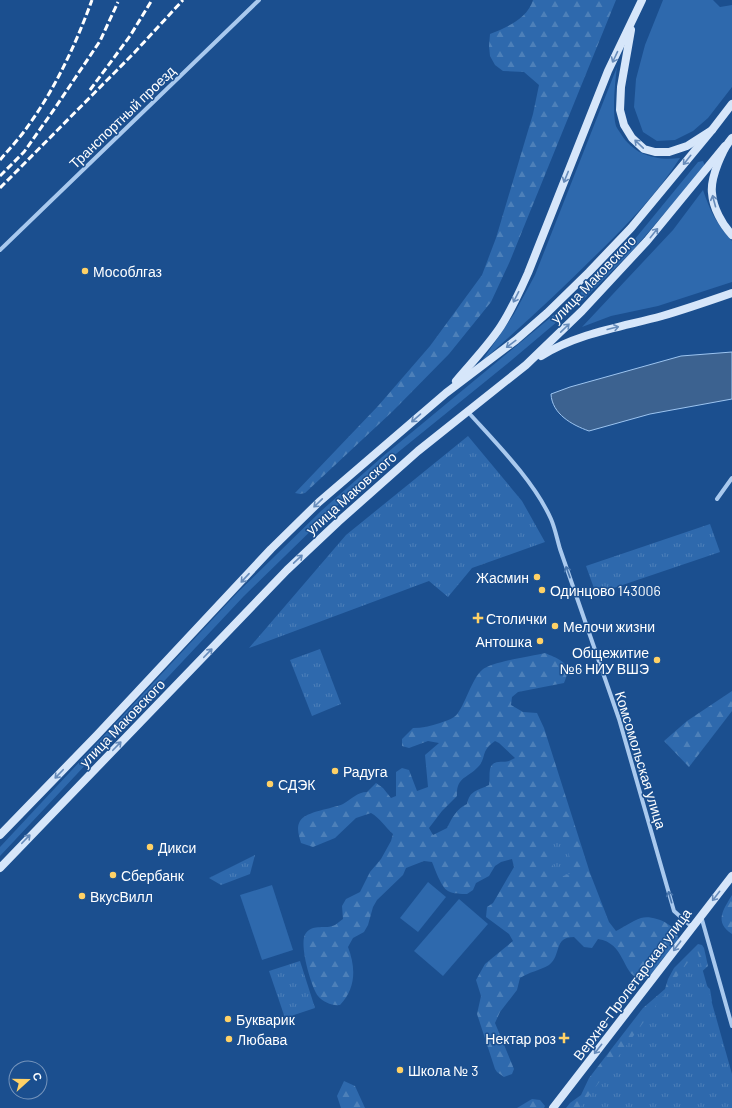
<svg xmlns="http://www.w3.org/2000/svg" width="732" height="1108" font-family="Barlow,sans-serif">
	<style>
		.green { fill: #2e69ad }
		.forest { fill: url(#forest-firs); fill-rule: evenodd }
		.park { fill: url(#park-tufts) }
		.water { fill: #3c6290; stroke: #9cc4f0 }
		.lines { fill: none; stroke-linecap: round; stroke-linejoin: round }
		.street { stroke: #a9c9ee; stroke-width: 4 }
		.secondary { stroke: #d6e6fa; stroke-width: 8 }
		.rail { stroke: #fff; stroke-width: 3; stroke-dasharray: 7 3; stroke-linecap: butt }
		.oneway { stroke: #668bba }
		.oneway2 { stroke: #4674ac }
		.poi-dot { fill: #ffd166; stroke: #1b4f8f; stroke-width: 1.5 }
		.labels { text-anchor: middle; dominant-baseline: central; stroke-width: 3; stroke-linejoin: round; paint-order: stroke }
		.street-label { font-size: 14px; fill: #fff; stroke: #1b4f8f }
		.poi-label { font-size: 14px; fill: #fff; stroke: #1b4f8f; text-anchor: start }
	</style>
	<defs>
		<pattern id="forest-firs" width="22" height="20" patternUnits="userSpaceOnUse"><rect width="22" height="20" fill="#2e69ad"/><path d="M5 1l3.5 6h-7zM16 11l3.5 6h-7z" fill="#4d80b9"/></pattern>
		<pattern id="park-tufts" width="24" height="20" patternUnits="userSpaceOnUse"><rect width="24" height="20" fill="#2e69ad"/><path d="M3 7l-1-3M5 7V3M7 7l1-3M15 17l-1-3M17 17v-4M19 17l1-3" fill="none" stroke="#4d80b9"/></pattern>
	</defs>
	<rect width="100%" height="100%" fill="#1b4f8f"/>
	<g class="green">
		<polygon points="663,0 713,0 720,7 732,5 732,87 708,118 693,131 675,140 657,141 643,132 634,107 636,79 645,45"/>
		<path d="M617,67C615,82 612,112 616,126C617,128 619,131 621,134C634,155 656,161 680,158C657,194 627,225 596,255C559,292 521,327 482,361L514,314L535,275Z"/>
		<polygon points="703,161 705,166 633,250 584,299 507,364 386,462 325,517 244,596 0,856 0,847 238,592 321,511 382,457 579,294 630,245 698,162"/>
		<path d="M703,190C710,211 717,225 732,241V282L658,306L611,316L582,327L673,230Z"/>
		<polygon points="428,882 446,897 418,932 400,918"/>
		<polygon points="272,885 293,950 262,960 240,895"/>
		<polygon points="459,899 488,924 443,976 414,951"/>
	</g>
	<g class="forest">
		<path d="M533,0H616L510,261L491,302L449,354L393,411L305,493L300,494L295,493L378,406L430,346L482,275L496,238L533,114L539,85L524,72L503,71L495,65L490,56L489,46L490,34C507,27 527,19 533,0Z"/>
		<path d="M545,653C561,660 573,663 564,683L518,692L512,697L511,705L523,712L537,713L544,728L590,873L609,922L616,931C624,927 632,921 641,918C654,914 684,927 677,944C675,950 669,952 664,957C657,964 651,983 638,978C622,973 625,943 598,939L592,948L584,947L574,937C553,937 562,955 549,965C541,970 529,972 520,978L517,990L500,1012L495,1023L514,1069L512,1074L504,1077L497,1072L495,1069L477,1014L481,996L476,980L485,964L513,941L509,934L486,917L487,907L493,903L514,867L512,859L501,862L495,866L489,876L476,883L473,890L467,894C461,894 453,894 448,891C441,887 435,869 432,862L424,861L406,868L403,875L377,900L373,907L368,925L364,932L353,938L348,947C356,968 356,988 340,1005C332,1006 323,1002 318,996C311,987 298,942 306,933C314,923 325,930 335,925C338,923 340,921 343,919L342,906L346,899L360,892L370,872L381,859L391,841L393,834C385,827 380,818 371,813L356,818L335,838L313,847L301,843C299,836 296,828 300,821C306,811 332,809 343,804C352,799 357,792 367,792L376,783L383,788L391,798L396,796V772L402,768L409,770L417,791L428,787L425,755L439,743L428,741L409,748L402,746V739L413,728C422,728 431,726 440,723C444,721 450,720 454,717C463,712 471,679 482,670C491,662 532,656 545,653ZM495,741L499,743L515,758C513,759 511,760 509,761C502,763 493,759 490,769C489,774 490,780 489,785C477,791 470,790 467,804C456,809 452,818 447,828L433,835L429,828L442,811L457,796C456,777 468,778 478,767C487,758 480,751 495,741Z"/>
		<polygon points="732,691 732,711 689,767 664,741 687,721"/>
		<path d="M732,895V934C714,922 723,910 732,895Z"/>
		<polygon points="698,944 702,945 704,948 708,966 696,977 710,989 712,1001 710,1004 618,1108 566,1108 570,1103 581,1095 589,1078 643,1008 665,989 668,979 674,968"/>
		<polygon points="344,1081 355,1086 365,1108 341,1108 337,1096"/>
		<polygon points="532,1099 540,1100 545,1106 544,1108 517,1108"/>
	</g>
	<g class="park">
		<polygon points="468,436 522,501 545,542 472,568 448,597 429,581 249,648 346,535"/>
		<polygon points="710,524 720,552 596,594 586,566"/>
		<polygon points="320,649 341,704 312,716 290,660"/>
		<polygon points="561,832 575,872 557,878 544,838"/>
		<polygon points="255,855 250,874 221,885 209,878"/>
		<polygon points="697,950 732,1074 732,1108 580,1108"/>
		<polygon points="300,961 315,1008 285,1018 269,971"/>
	</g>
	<path class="water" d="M732,352V399L650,414L589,431C572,425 552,414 551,394L570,387L681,356Z"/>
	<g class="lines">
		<g class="street">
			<polyline points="0,250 259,0"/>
			<path d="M468,412C496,443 534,481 551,519C555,528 557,539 560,549L619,719L674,911L692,927"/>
			<polyline points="717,499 732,478"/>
			<polyline points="701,916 732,1026"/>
		</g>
		<g class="secondary">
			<polyline points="631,30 621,87 620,110 624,125 632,138 644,149 655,152 669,152 687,146 712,130 732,104"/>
			<path d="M732,138C723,148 710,178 712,193C713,208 722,224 732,235"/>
			<path d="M541,356C578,333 621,327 662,316C686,309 709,301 732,293"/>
			<path d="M456,381C471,363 488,346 501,326C512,309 520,291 528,273L608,71L642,0"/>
			<polyline points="0,835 97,735 271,549 319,502 446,393 516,340 547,313 589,272 631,228 712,130"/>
			<polyline points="0,868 287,570 338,522 418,451 526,365 582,311 647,241 725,146"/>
			<polyline points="553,1108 732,876"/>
		</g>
		<g class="rail">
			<polyline points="90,90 130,36 152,0"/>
			<path d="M0,160C9,149 20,138 28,126C56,87 75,46 92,0"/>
			<polyline points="0,176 24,152 55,108 100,41 118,2"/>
			<polyline points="0,188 134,53 183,0"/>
		</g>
	</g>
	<defs><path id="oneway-shaft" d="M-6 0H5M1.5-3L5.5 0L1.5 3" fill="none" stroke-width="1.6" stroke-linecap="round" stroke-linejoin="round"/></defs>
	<g class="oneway">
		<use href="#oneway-shaft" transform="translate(615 57) rotate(115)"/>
		<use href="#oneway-shaft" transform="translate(639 144) rotate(-136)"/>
		<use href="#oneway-shaft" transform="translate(687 160) rotate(129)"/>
		<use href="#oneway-shaft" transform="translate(566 177) rotate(112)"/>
		<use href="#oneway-shaft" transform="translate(714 201) rotate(-105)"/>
		<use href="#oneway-shaft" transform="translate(654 233) rotate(-51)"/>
		<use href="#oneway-shaft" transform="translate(516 297) rotate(117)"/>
		<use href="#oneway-shaft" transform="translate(565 328) rotate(-44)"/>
		<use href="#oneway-shaft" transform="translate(613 328) rotate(-14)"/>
		<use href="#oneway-shaft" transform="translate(511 344) rotate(143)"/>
		<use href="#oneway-shaft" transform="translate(416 418) rotate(139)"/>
		<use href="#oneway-shaft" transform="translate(318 503) rotate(136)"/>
		<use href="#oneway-shaft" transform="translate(298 559) rotate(-43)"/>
		<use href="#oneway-shaft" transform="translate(245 578) rotate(133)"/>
		<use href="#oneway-shaft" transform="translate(208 653) rotate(-46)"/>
		<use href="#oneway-shaft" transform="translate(117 746) rotate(-46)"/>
		<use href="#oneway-shaft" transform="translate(59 774) rotate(134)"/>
		<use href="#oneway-shaft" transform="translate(26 839) rotate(-46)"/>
		<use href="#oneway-shaft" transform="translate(716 896) rotate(128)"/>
		<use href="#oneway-shaft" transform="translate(677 946) rotate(127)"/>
		<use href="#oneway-shaft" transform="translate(598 1049) rotate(128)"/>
	</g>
	<g class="oneway2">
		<use href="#oneway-shaft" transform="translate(568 572) rotate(-110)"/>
		<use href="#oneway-shaft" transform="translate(670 897) rotate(-106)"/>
	</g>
	<g class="poi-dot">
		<circle cx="85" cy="271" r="4"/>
		<circle cx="537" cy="577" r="4"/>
		<circle cx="542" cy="590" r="4"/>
		<path d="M476 612h4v4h4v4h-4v4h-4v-4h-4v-4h4z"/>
		<circle cx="555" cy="626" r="4"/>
		<circle cx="540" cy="641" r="4"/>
		<circle cx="657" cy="660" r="4"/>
		<circle cx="335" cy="771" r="4"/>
		<circle cx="270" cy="784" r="4"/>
		<circle cx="150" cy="847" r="4"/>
		<circle cx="113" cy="875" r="4"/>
		<circle cx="82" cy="896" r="4"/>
		<circle cx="228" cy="1019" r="4"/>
		<path d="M562 1032h4v4h4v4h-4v4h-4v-4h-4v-4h4z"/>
		<circle cx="229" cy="1039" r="4"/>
		<circle cx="400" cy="1070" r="4"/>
	</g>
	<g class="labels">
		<g class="street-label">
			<text transform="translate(122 117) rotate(-44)">Транспортный проезд</text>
			<text transform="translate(593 279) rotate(-46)">улица Маковского</text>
			<text transform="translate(351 493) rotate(-42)">улица Маковского</text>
			<text transform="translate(122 723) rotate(-46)">улица Маковского</text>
			<text transform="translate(641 760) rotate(73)">Комсомольская улица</text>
			<text transform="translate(632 984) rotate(-53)">Верхне-Пролетарская улица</text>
		</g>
		<g class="poi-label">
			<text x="93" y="271">Мособлгаз</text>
			<text x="529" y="577" text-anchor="end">Жасмин</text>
			<text x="550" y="590">Одинцово 143006</text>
			<text x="486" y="618">Столички</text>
			<text x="563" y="626">Мелочи жизни</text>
			<text x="532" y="641" text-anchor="end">Антошка</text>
			<text x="649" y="652" text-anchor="end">Общежитие<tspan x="649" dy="16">№6 НИУ ВШЭ</tspan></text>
			<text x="343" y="771">Радуга</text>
			<text x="278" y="784">СДЭК</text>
			<text x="158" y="847">Дикси</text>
			<text x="121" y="875">Сбербанк</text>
			<text x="90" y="896">ВкусВилл</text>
			<text x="236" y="1019">Букварик</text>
			<text x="556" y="1038" text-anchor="end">Нектар роз</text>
			<text x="237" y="1039">Любава</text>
			<text x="408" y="1070">Школа № 3</text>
		</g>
	</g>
	<g transform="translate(28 1080) rotate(69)"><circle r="19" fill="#1b4f8f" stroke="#7695bc"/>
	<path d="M0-3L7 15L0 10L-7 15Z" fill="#ffd166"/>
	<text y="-6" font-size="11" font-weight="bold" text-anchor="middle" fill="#ffffff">С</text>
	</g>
</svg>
